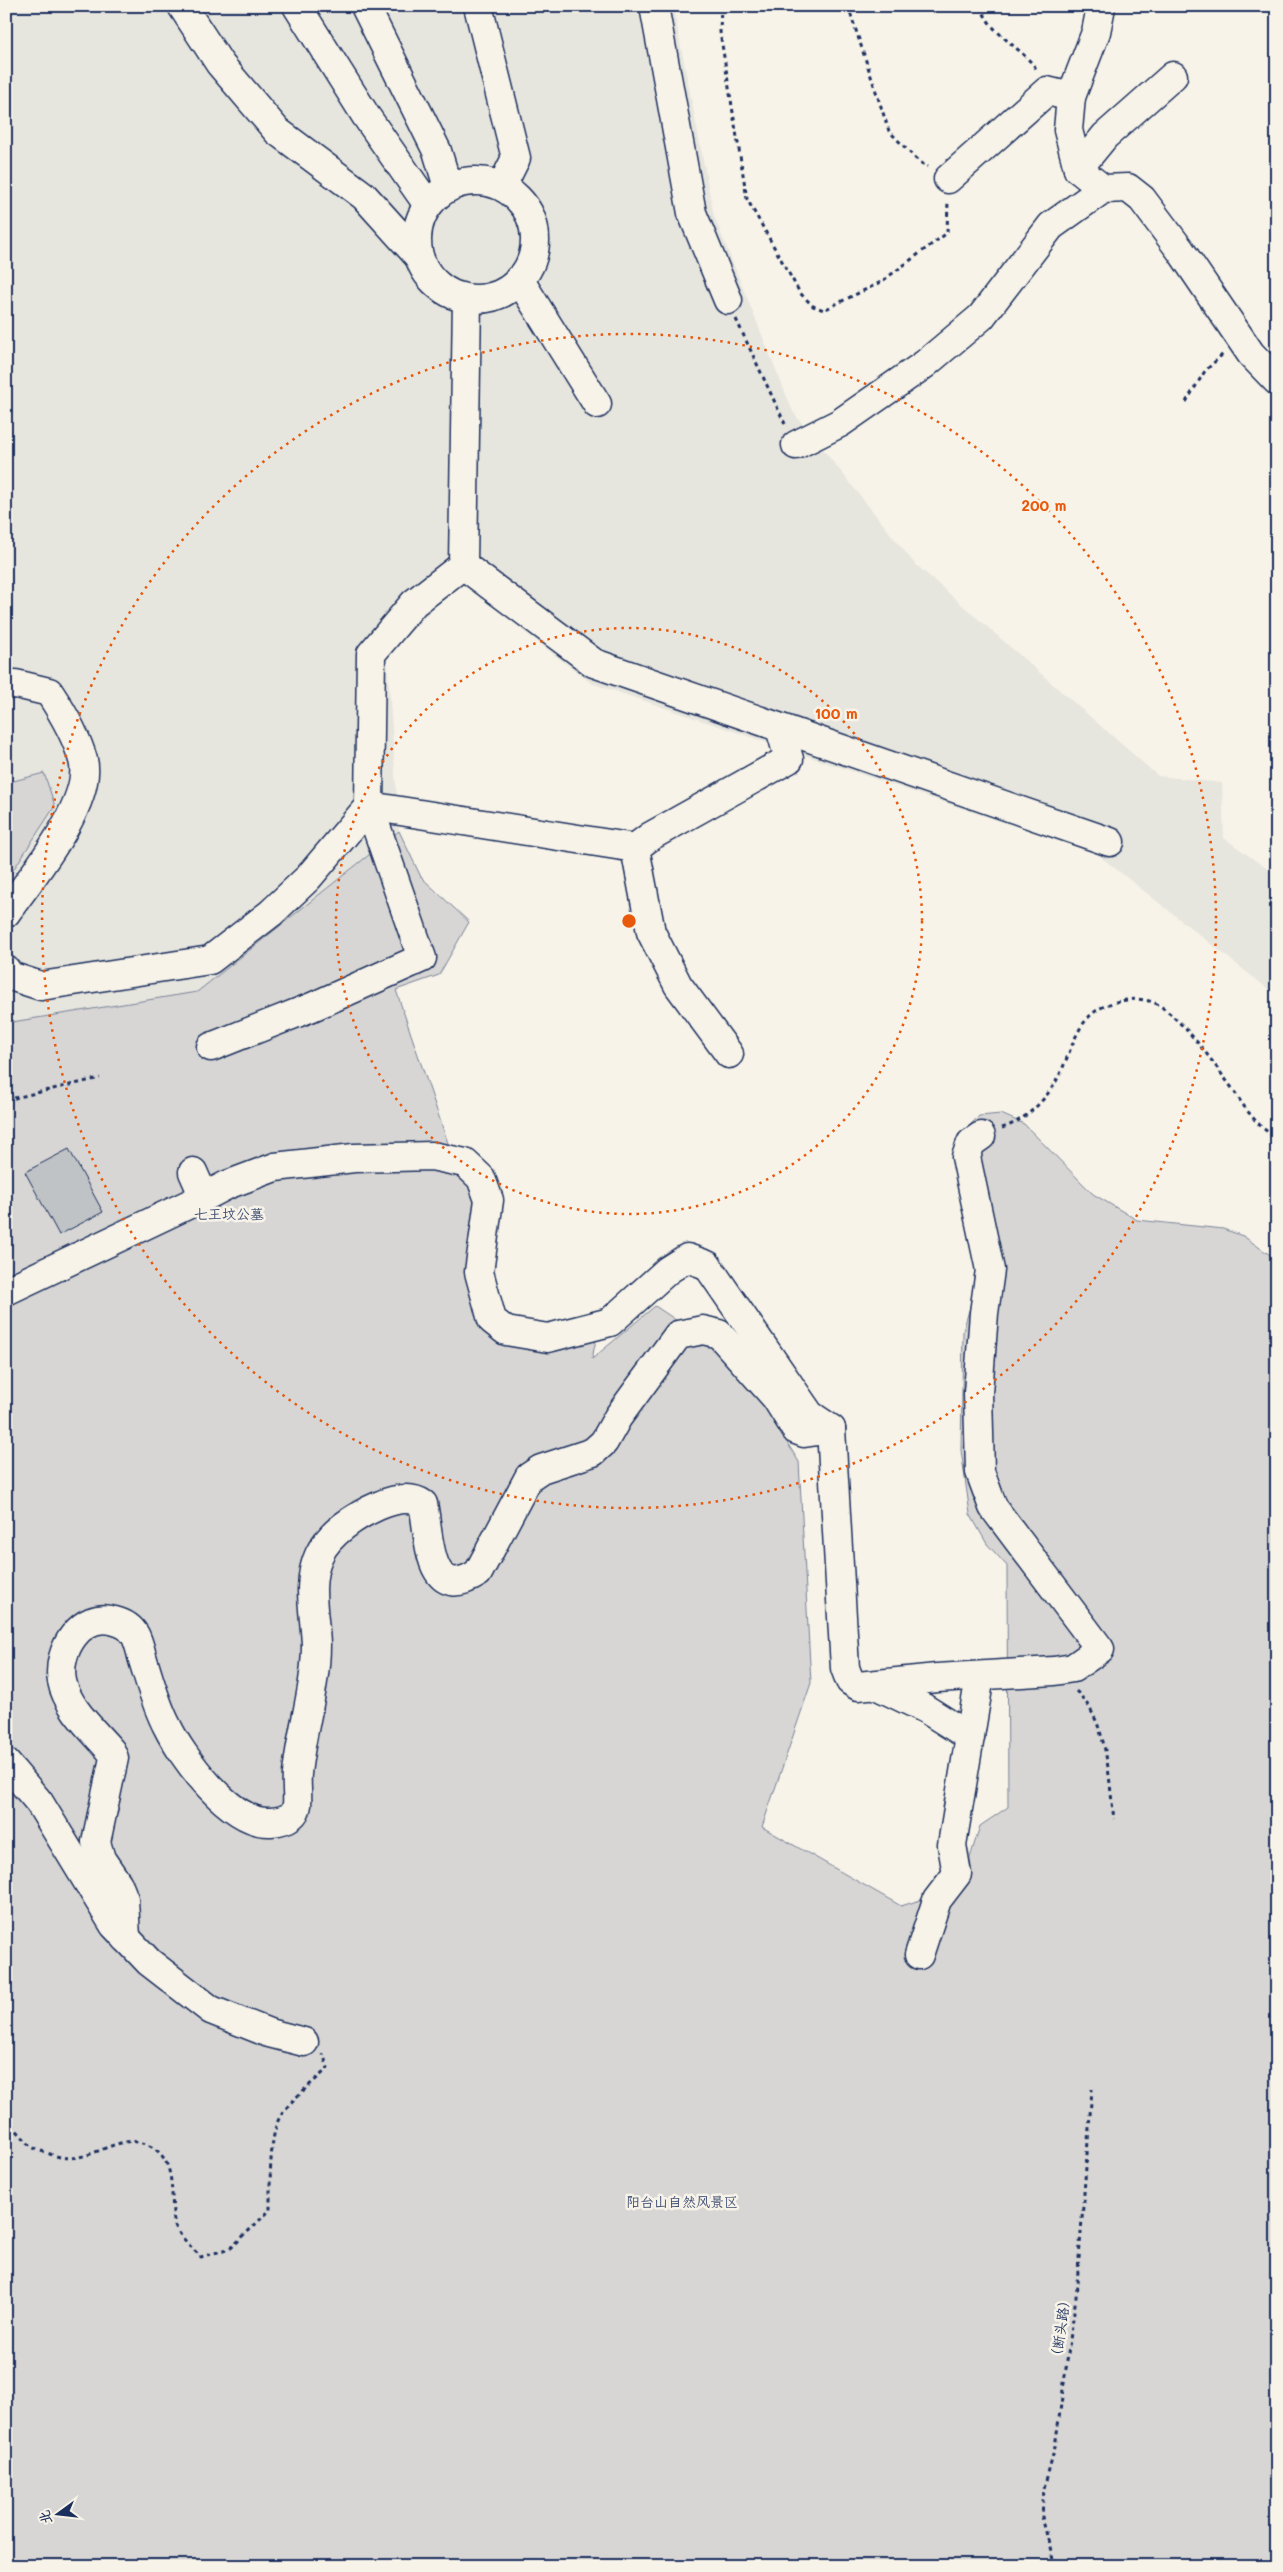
<svg xmlns="http://www.w3.org/2000/svg" width="1283" height="2572" font-family="Mali,'LXGW WenKai TC',sans-serif">
	<style>
		.built { fill: #e6e5de }
		.green { fill: #d7d6d4; stroke: #798299 }
		.building { fill: #c0c3c5; stroke: #1b2f5e }
		.lines { fill: none; stroke-linecap: round; stroke-linejoin: round }
		.minor-casing { stroke: #1b2f5e; stroke-width: 31 }
		.path { stroke: #1b2f5e; stroke-width: 3; stroke-dasharray: 4 4; stroke-linecap: butt }
		.minor { stroke: #f7f3e8; stroke-width: 28 }
		.ring { fill: none; stroke: #e8590c; stroke-width: 2.5; stroke-dasharray: 2.5 5 }
		.labels { text-anchor: middle; dominant-baseline: central; stroke-width: 5; stroke-linejoin: round; paint-order: stroke }
		.park-label { font-size: 14px; fill: #415076; stroke: #f7f3e8 }
		.street-label { font-size: 14px; fill: #1b2f5e; stroke: #f7f3e8 }
		.centre { fill: #e8590c; stroke: #f7f3e8; stroke-width: 2.5 }
		.ring-label { font-size: 15px; text-anchor: middle; font-weight: bold; fill: #e8590c; stroke: #f7f3e8; stroke-width: 5; stroke-linejoin: round; paint-order: stroke }
	</style>
	<rect width="100%" height="100%" fill="#f7f3e8"/>
	<filter id="ink" filterUnits="userSpaceOnUse"><feTurbulence type="fractalNoise" baseFrequency=".02" numOctaves="2"/><feDisplacementMap in="SourceGraphic" scale="10" xChannelSelector="R" yChannelSelector="G"/><feConvolveMatrix kernelMatrix="1 2 1 2 8 2 1 2 1" color-interpolation-filters="sRGB"/></filter>
	<g filter="url(#ink)">
		<polygon class="built" points="6,6 673,6 714,216 793,412 914,563 1158,776 1222,783 1224,838 1277,876 1277,996 1097,854 591,683 459,581 387,657 399,831 197,992 6,1023 6,881 20,858 44,773 6,783"/>
		<g class="green">
			<polygon points="44,773 55,806 6,881 6,783"/>
			<polygon points="399,831 421,877 469,922 439,975 396,990 453,1158 474,1159 487,1266 506,1324 539,1336 600,1320 592,1359 655,1306 691,1330 709,1323 772,1400 778,1428 799,1462 811,1683 762,1827 901,1906 930,1897 968,1864 980,1826 1008,1807 1007,1566 987,1544 970,1514 961,1450 963,1331 974,1293 979,1256 962,1158 966,1129 979,1116 1001,1114 1024,1124 1093,1194 1137,1220 1223,1229 1243,1236 1270,1255 1277,1262 1277,2566 6,2566 6,1023 197,992"/>
		</g>
		<polygon class="building" points="69,1149 103,1212 59,1235 25,1172"/>
		<g class="lines">
			<defs>
				<g id="minor">
					<polyline points="182,6 220,64 277,131 364,196 419,257"/>
					<polyline points="297,6 366,116 428,205"/>
					<polyline points="365,6 437,151 448,187"/>
					<polyline points="478,6 516,158 502,186"/>
					<polyline points="654,6 692,213 728,300"/>
					<polyline points="1101,7 1096,32 1071,97 1068,130 1078,169 1103,189"/>
					<polyline points="1078,169 1105,136 1173,76"/>
					<polyline points="948,179 1047,91 1071,97"/>
					<circle cx="476" cy="240" r="59"/>
					<polyline points="519,279 597,404"/>
					<polyline points="796,445 840,423 925,364 981,317 1051,226 1103,189 1128,188 1142,199 1181,251 1251,354 1277,381"/>
					<polyline points="463,565 467,299"/>
					<path d="M6,685L16,684L49,692C63,713 76,735 83,760C94,802 30,879 6,913"/>
					<polyline points="635,848 651,836 789,759 780,728"/>
					<polyline points="6,970 10,976 41,986 210,960 271,913 308,878 369,806 371,654 414,603 463,565 594,663 1110,842"/>
					<polyline points="211,1047 312,1007 422,958 369,806 635,848 651,932 678,985 729,1054"/>
					<polyline points="204,1197 227,1185 275,1167 354,1158 432,1156 465,1163 481,1178 489,1200 479,1272 492,1320 506,1331 548,1338 610,1322 668,1270 687,1258 707,1265 810,1415 831,1429 845,1668 850,1681 858,1686 937,1678 1054,1671 1073,1668 1100,1649 993,1507 980,1472 978,1393 984,1313 990,1270 966,1157 971,1143 981,1136"/>
					<polyline points="6,1291 204,1197 193,1172"/>
					<polyline points="876,1685 924,1708 970,1737"/>
					<polyline points="6,1763 39,1802 114,1925 149,1962 211,2010 269,2033 304,2042"/>
					<path d="M126,1938L124,1899L118,1884L101,1859L96,1842L114,1758L111,1751C94,1731 67,1708 62,1681C56,1652 81,1610 115,1621C123,1623 131,1628 135,1635C139,1642 141,1653 143,1660C150,1682 156,1705 167,1726C182,1757 231,1825 271,1822C283,1821 295,1818 297,1805C298,1795 296,1784 297,1774C301,1731 316,1688 316,1645C315,1615 306,1583 319,1555C329,1533 357,1515 378,1506C392,1500 410,1495 423,1504C430,1533 426,1606 478,1573L529,1477L541,1469L593,1452L604,1442L618,1417L678,1335L703,1330L719,1334L776,1398L796,1430L804,1433L831,1429"/>
					<polyline points="919,1955 937,1900 957,1874 952,1845 980,1676"/>
				</g>
			</defs>
			<use href="#minor" class="minor-casing"/>
			<g class="path">
				<polyline points="721,6 720,32 747,199 800,293 813,306 824,310 881,282 947,233 948,200"/>
				<polyline points="848,6 889,131 918,161 928,167"/>
				<path d="M981,6C989,34 1022,47 1037,70"/>
				<polyline points="736,319 785,424"/>
				<polyline points="1186,402 1205,371 1223,354"/>
				<polyline points="6,1100 100,1078"/>
				<path d="M1002,1128C1021,1122 1038,1107 1049,1092C1077,1055 1069,1007 1127,1000C1139,998 1154,1000 1163,1008C1191,1030 1211,1060 1232,1088C1245,1108 1256,1126 1277,1138"/>
				<path d="M1076,1691C1109,1723 1108,1776 1114,1819"/>
				<path d="M6,2119C15,2127 23,2139 32,2147C37,2150 44,2152 50,2154C93,2171 117,2124 155,2149C178,2165 169,2203 175,2225C179,2236 193,2249 201,2257L231,2248L270,2210C270,2189 269,2134 280,2117C291,2099 313,2083 328,2068L323,2054"/>
				<polyline points="1055,2566 1042,2517 1044,2488 1055,2447 1076,2297 1092,2089"/>
			</g>
			<use href="#minor" class="minor"/>
		</g>
	</g>
	<g class="ring">
		<circle cx="629" cy="921" r="293"/>
		<circle cx="629" cy="921" r="587"/>
	</g>
	<g class="labels">
		<g class="park-label">
			<text x="229" y="1213">七王坟公墓</text>
			<text x="682" y="2201">阳台山自然风景区</text>
		</g>
		<g class="street-label">
			<text transform="translate(1060 2328) rotate(-82)">（断头路）</text>
		</g>
	</g>
	<circle cx="629" cy="921" r="8" class="centre"/>
	<g class="ring-label">
		<text x="1044" y="511">200 m</text>
		<text x="836" y="719">100 m</text>
	</g>
	<rect width="1283" height="2572" fill="none" stroke="#f7f3e8" stroke-width="25"/>
	<rect x="12" y="12" width="1258" height="2547" fill="none" stroke="#1b2f5e" stroke-width="2" filter="url(#ink)"/>
	<g transform="translate(58 2514) rotate(255)" stroke="#f7f3e8" stroke-width="4" paint-order="stroke">
	<path d="M0-4L9 19L0 12L-9 19Z" fill="#1b2f5e"/>
	<text y="-8" font-size="14" font-weight="bold" text-anchor="middle" fill="#1b2f5e">北</text>
	</g>
</svg>
